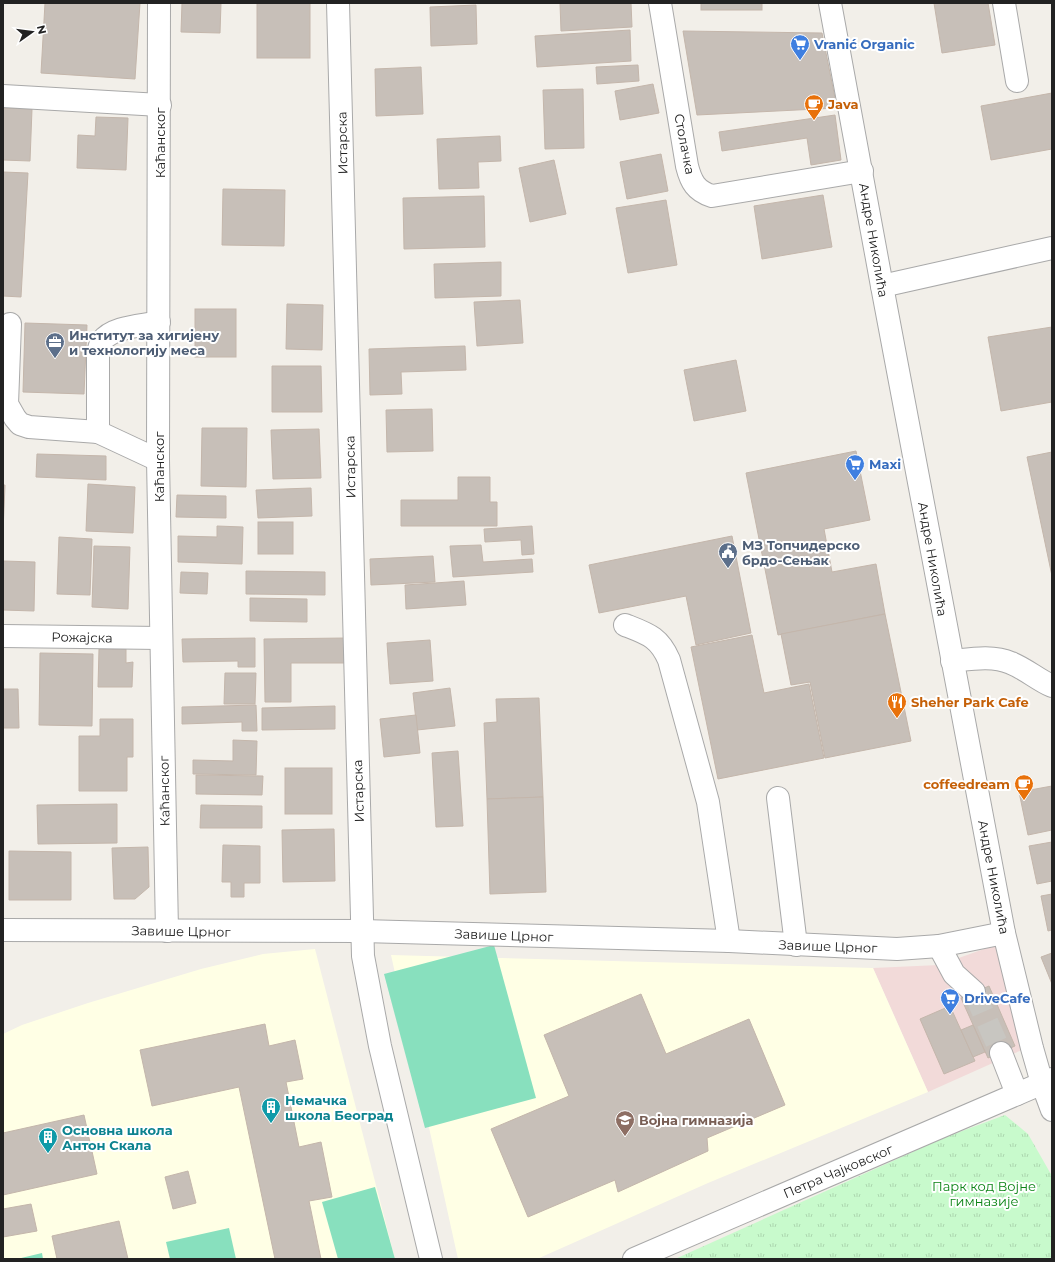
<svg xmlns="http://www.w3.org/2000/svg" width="1055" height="1262" font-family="Montserrat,sans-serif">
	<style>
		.commercial { fill: #f2dad9 }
		.education { fill: #ffffe5 }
		.park { fill: url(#park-tufts) }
		.pitch { fill: #88e0be }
		.building { fill: #c7bfb8; stroke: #c4b6ab }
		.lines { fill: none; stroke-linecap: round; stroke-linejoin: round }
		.minor-tunnel { stroke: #c8c6c1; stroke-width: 22; stroke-dasharray: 22 11; stroke-linecap: butt }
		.minor-casing { stroke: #a9a9a9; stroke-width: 24 }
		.minor { stroke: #fff; stroke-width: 22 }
		.labels { text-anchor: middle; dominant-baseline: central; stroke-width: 4; stroke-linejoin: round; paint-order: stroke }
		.shop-label { font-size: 13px; font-weight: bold; fill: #366cbe; stroke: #fff; text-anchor: start }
		.food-label { font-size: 13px; font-weight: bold; fill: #c56008; stroke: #fff; text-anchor: start }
		.street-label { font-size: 13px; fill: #222; stroke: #fff }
		.service-label { font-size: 13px; font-weight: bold; fill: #4e5e75; stroke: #fff; text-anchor: start }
		.culture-label { font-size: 13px; font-weight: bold; fill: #0d838f; stroke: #fff; text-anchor: start }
		.education-label { font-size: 13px; font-weight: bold; fill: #785e54; stroke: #fff; text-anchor: start }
		.park-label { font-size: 13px; fill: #0c8416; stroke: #fff }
	</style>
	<defs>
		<pattern id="park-tufts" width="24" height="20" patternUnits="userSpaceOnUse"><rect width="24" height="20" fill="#c8facc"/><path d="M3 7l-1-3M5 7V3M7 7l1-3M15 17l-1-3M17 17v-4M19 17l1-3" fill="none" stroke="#acd6af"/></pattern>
	</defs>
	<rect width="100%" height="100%" fill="#f2efe9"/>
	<polygon class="commercial" points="998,944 1024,1049 928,1092 873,968 939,965"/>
	<g class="education">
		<polygon points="315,949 395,1259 3,1259 3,1034 22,1025 88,1003 201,969 263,954"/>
		<polygon points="391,955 873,968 928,1092 708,1183 537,1259 458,1259"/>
	</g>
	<polygon class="park" points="1005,1115 1028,1134 1052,1176 1052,1259 675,1259 946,1137"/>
	<g class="pitch">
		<polygon points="494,945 536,1098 425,1128 384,974"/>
		<polygon points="375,1187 395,1259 338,1259 322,1202"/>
		<polygon points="229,1228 236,1259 170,1259 166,1242"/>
		<polygon points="42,1253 43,1259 17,1259"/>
	</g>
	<g class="building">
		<polygon points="45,3 140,3 135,79 41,73"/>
		<polygon points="182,3 221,3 220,33 181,32"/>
		<rect x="257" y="3" width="53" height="55"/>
		<polygon points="560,3 631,3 632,27 561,31"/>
		<rect x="701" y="3" width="61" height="7"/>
		<polygon points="934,3 988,3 995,45 942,53"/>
		<polygon points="476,5 477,44 431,46 430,7"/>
		<polygon points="630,30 631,61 537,67 535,36"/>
		<polygon points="683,31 822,33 837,108 697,115"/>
		<polygon points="638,65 639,81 597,84 596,67"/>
		<polygon points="421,67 423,114 376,116 375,69"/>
		<polygon points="653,84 659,113 620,120 615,91"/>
		<polygon points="583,89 584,148 545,149 543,90"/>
		<polygon points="1052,93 1052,149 991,160 981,106"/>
		<polygon points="3,108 32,109 30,161 3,160"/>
		<polygon points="835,115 841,160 811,165 807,138 722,151 719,132"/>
		<polygon points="96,117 128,118 126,170 77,168 78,135 95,136"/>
		<polygon points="500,136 501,161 478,162 479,188 439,189 437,139"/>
		<polygon points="661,154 668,191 627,199 620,162"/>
		<polygon points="554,160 566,214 530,222 519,168"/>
		<polygon points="3,172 28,173 21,297 3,296"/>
		<polygon points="223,189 285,190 284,246 222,245"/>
		<polygon points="823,195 832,247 762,259 754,206"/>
		<polygon points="484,196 485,247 404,249 403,198"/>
		<polygon points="666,200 677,265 628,273 616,208"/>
		<polygon points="501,262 501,296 435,298 434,264"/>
		<polygon points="520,300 523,343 477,346 474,302"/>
		<polygon points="287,304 323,305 322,350 286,349"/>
		<rect x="195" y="309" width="41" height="48"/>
		<polygon points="25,323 87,325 84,394 23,392"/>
		<polygon points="1052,327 1052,402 1001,411 988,337"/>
		<polygon points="465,346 466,370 401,372 402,394 370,395 369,349"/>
		<polygon points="736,360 746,411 694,421 684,370"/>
		<polygon points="272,366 321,366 322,412 272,412"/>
		<polygon points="432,409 433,451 387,452 386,410"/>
		<polygon points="202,428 247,428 246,487 201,486"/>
		<polygon points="319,429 321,478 273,479 271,430"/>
		<polygon points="856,451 870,520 824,529 832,572 876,564 885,614 778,635 746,473"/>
		<polygon points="1052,452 1052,576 1027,457"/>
		<polygon points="37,454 106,456 106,480 36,477"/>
		<polygon points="458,477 490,477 490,502 497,502 497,526 401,526 401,500 458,500"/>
		<polygon points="88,484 135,487 133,533 86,531"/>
		<polygon points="3,485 5,485 3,532"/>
		<polygon points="311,488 312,516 258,518 256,490"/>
		<polygon points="177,495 226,496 226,518 176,517"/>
		<rect x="258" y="522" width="35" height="32"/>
		<polygon points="217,526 243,527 242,564 178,562 178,536 217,537"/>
		<polygon points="532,526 534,554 522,555 521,540 485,542 484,529"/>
		<polygon points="732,536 751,633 696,645 686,596 599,613 589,565"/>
		<polygon points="59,537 92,539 90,595 57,594"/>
		<polygon points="481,545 483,562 532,559 533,572 453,577 450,546"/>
		<polygon points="94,546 130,547 128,609 92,607"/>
		<polygon points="433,556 435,582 371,585 370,559"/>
		<polygon points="3,561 35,562 34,611 3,610"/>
		<polygon points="246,571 325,572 325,595 246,594"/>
		<polygon points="181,572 208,573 207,594 180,593"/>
		<polygon points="464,581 466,605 406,609 405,585"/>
		<polygon points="250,598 307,599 307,622 250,621"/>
		<polygon points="885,614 911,741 825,758 810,682 791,685 781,634"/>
		<polygon points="752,635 764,693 809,684 824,758 718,779 691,647"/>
		<polygon points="255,638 255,667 238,667 238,661 183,662 182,639"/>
		<polygon points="345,638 345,663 291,663 291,702 265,702 264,639"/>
		<polygon points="430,640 433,681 390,684 387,643"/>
		<polygon points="99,649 126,649 126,663 133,662 132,687 98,687"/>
		<polygon points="40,653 93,654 92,726 39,725"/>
		<polygon points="225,673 256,673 255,704 224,704"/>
		<polygon points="450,688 455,726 417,730 413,693"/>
		<polygon points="3,689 18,689 19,728 3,728"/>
		<polygon points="539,698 543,797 487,799 484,723 497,722 496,699"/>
		<polygon points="256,705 257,731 242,731 242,722 182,724 182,707"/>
		<polygon points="335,706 335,729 262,730 262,708"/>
		<polygon points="416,715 420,753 384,757 380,719"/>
		<polygon points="100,719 133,719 133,757 127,757 127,791 79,791 79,736 100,736"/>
		<polygon points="233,740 257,741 256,775 193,774 193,760 233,761"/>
		<polygon points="458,751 463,826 436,827 432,753"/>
		<rect x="285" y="768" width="47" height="46"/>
		<polygon points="196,775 263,776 262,795 196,794"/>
		<polygon points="1052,786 1052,830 1028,835 1019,792"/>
		<polygon points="543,797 546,892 490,894 487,799"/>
		<polygon points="117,804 117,843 38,844 37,805"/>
		<polygon points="201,805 262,806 262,828 200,828"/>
		<polygon points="334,829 335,881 283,882 282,830"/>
		<polygon points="1052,842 1052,881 1037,884 1029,846"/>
		<polygon points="223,845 260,846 260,883 244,883 244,897 231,897 231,882 222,882"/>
		<polygon points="148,847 149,887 135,899 114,899 112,848"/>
		<polygon points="9,851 71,852 71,900 9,900"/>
		<polygon points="1052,894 1052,930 1048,931 1041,896"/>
		<polygon points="1052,953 1052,984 1041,957"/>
		<polygon points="989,986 1015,1046 988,1058 961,998"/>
		<polygon points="641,994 666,1054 749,1019 785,1105 707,1138 708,1151 618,1192 615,1180 528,1217 491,1129 569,1096 544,1035"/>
		<polygon points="950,1006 975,1061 944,1074 920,1019"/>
		<polygon points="265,1024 269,1046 295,1040 303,1079 286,1082 299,1147 321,1142 332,1197 309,1201 321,1259 275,1259 239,1087 152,1106 140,1050"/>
		<polygon points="973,1025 985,1052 973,1057 961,1030"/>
		<polygon points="84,1115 97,1174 3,1195 3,1133"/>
		<polygon points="188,1171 196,1203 173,1209 165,1177"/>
		<polygon points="31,1204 37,1231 3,1237 3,1209"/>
		<polygon points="119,1221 128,1259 57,1259 52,1236"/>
	</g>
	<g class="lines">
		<polyline class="minor-tunnel" points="974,992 1001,1053"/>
		<defs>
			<g id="minor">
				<polyline points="159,3 158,460 167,931"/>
				<polyline points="338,3 363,956 380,1046 431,1259"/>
				<path d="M660,3L687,166C691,182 696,191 712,196L862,171"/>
				<polyline points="830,3 882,286 1004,933 1032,1048 1042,1083 1052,1110"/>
				<polyline points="1004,3 1017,81"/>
				<polyline points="3,96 160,105"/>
				<polyline points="882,286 1052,248"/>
				<polyline points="10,324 7,404 15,418 20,424 29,427 98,432"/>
				<path d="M158,460L98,432V353C99,349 100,344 102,341C113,326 143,326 159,322"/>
				<path d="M625,625C648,634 659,637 669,660L708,802L729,941"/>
				<polyline points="3,636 160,638"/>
				<path d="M952,661C971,659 993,655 1011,663C1026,669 1038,680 1052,686"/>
				<polyline points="778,798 796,945"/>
				<polyline points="3,930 362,931 729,941 897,949 939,946 1004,933"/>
				<polyline points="939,946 954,974 974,992"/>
				<polyline points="1001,1053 1017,1094"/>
				<polyline points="634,1259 1052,1079"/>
			</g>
		</defs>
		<use href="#minor" class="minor-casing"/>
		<use href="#minor" class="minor"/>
	</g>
	<defs>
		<symbol id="supermarket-pin" viewBox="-11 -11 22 30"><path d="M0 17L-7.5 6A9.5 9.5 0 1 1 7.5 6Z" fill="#3f7fe0" stroke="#fff"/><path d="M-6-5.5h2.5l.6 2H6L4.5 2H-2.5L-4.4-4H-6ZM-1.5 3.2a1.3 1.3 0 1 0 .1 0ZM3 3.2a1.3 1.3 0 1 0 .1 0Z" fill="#fff"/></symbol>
		<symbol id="cafe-pin" viewBox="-11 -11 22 30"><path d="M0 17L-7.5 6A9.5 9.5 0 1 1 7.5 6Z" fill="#e8710a" stroke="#fff"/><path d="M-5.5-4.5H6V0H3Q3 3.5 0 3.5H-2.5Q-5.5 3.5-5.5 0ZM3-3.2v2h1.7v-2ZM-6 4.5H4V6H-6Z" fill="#fff"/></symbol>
		<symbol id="office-pin" viewBox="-11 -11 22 30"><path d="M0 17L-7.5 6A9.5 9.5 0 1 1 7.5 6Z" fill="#5c6f8a" stroke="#fff"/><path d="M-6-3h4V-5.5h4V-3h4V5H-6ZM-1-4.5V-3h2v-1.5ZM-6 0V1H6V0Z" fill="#fff"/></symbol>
		<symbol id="civic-pin" viewBox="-11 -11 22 30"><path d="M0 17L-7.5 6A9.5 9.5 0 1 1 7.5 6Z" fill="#5c6f8a" stroke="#fff"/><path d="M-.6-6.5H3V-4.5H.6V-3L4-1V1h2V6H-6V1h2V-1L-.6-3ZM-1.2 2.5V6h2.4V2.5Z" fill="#fff"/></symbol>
		<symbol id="restaurant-pin" viewBox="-11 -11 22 30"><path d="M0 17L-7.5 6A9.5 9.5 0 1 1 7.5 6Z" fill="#e8710a" stroke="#fff"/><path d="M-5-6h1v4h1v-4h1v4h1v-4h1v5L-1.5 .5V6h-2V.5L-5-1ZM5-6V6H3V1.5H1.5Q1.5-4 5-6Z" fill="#fff"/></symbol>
		<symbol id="building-pin" viewBox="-11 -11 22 30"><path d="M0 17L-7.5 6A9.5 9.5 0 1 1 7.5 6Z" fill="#0f9aa8" stroke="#fff"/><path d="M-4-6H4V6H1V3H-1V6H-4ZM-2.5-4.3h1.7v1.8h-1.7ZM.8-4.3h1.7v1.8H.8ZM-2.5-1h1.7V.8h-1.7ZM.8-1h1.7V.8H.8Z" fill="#fff"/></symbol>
		<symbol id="school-pin" viewBox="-11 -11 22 30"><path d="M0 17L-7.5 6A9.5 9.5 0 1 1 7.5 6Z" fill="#8d6e63" stroke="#fff"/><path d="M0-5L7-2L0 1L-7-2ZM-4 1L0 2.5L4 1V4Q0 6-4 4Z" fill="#fff"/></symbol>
	</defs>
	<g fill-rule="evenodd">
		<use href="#supermarket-pin" x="789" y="33" width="22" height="30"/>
		<use href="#cafe-pin" x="803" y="93" width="22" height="30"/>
		<use href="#office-pin" x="44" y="331" width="22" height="30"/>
		<use href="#supermarket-pin" x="844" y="453" width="22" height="30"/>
		<use href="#civic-pin" x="717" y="541" width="22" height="30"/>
		<use href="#restaurant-pin" x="886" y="691" width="22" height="30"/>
		<use href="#cafe-pin" x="1013" y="773" width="22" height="30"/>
		<use href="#supermarket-pin" x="939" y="987" width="22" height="30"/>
		<use href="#building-pin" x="260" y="1096" width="22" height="30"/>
		<use href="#school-pin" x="614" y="1109" width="22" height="30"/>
		<use href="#building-pin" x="37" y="1126" width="22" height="30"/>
	</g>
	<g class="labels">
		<g class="shop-label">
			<text x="814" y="44">Vranić Organic</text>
			<text x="869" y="464">Maxi</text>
			<text x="964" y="998">DriveCafe</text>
		</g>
		<g class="food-label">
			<text x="828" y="104">Java</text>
			<text x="911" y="702">Sheher Park Cafe</text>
			<text x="1010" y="784" text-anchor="end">coffeedream</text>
		</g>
		<g class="street-label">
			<text transform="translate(160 143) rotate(-90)">Каћанског</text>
			<text transform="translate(342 143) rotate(-91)">Истарска</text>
			<text transform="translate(685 144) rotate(79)">Столачка</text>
			<text transform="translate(874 240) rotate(80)">Андре Николића</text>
			<text transform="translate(159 467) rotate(-90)">Каћанског</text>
			<text transform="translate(350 467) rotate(-91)">Истарска</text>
			<text transform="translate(933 559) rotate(80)">Андре Николића</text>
			<text transform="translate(82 637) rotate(1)">Рожајска</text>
			<text transform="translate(164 791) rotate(-91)">Каћанског</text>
			<text transform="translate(358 791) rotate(-92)">Истарска</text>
			<text transform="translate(994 877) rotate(79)">Андре Николића</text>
			<text transform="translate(181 931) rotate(1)">Завише Црног</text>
			<text transform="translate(504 935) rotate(2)">Завише Црног</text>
			<text transform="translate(828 946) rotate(2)">Завише Црног</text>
			<text transform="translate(838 1171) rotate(-23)">Петра Чајковског</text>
		</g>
		<g class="service-label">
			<text x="69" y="335">Институт за хигијену<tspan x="69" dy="15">и технологију меса</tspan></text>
			<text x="742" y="545">МЗ Топчидерско<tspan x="742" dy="15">брдо-Сењак</tspan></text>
		</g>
		<g class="culture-label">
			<text x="285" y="1100">Немачка<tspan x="285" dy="15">школа Београд</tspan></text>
			<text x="62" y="1130">Основна школа<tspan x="62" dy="15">Антон Скала</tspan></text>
		</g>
		<g class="education-label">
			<text x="639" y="1120">Војна гимназија</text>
		</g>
		<g class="park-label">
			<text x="984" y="1186">Парк код Војне<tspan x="984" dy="15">гимназије</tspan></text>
		</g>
	</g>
	<rect width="1055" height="1262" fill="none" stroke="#222222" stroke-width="8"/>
	<g transform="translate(32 32) rotate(76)" stroke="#ffffff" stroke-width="3" paint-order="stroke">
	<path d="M0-3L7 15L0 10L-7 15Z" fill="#222222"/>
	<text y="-6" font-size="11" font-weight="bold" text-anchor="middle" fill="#222222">N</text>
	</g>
</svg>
